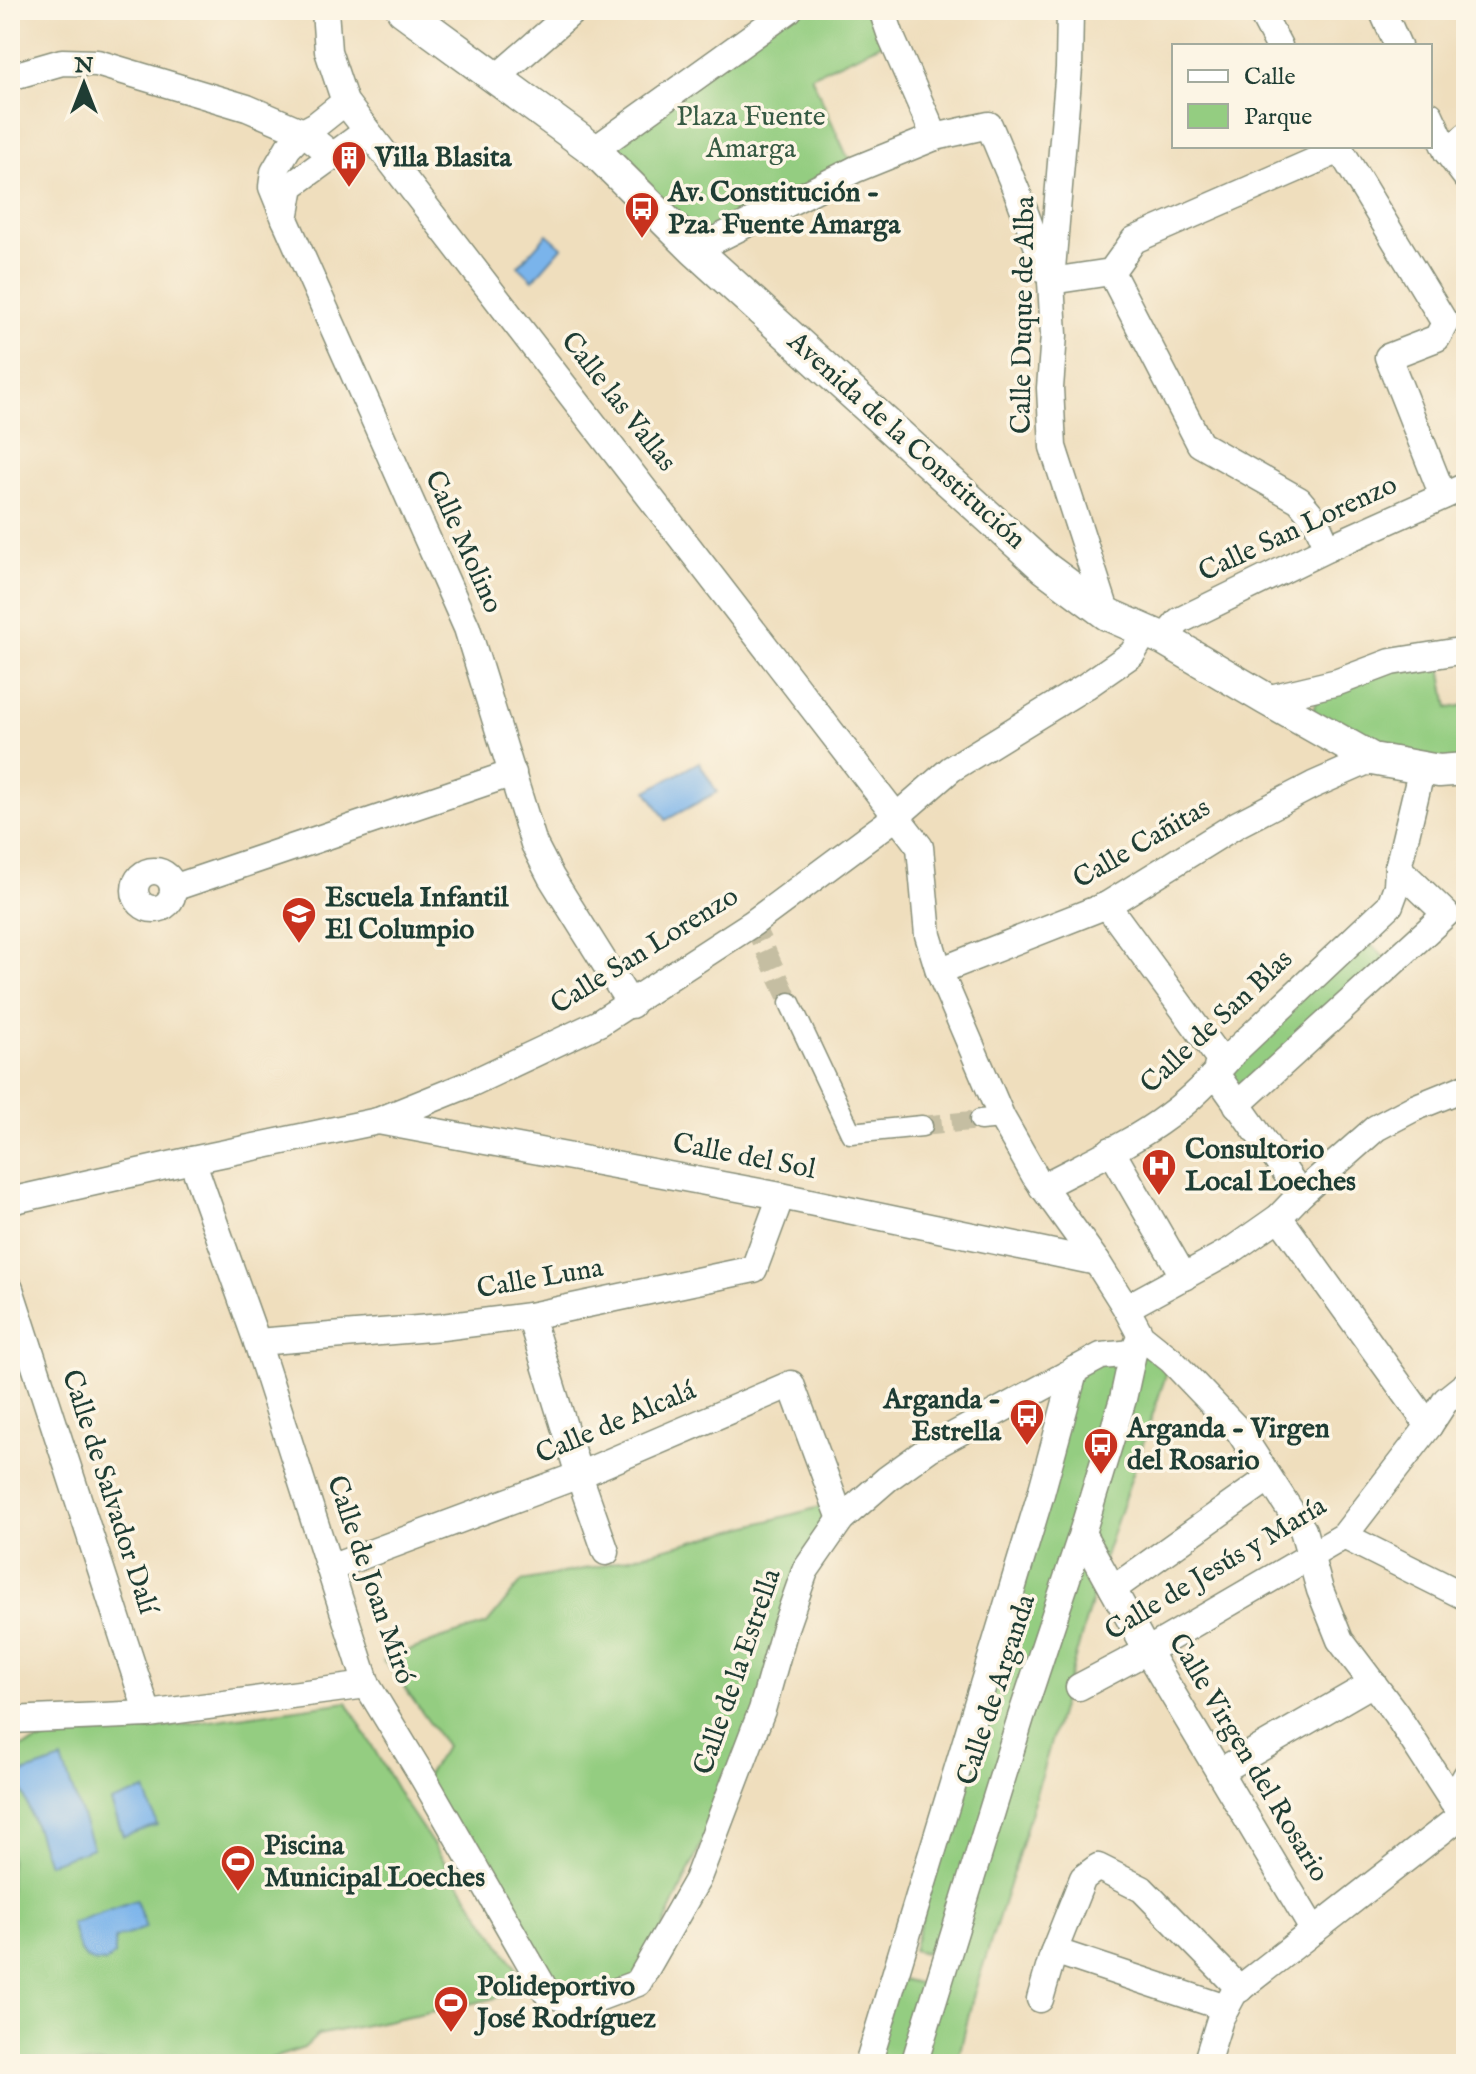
<svg xmlns="http://www.w3.org/2000/svg" width="1476" height="2074" font-family="'IM FELL English',serif">
	<style>
		.green { fill: #94cd81; stroke: #5a855a; stroke-width: 2 }
		.water { fill: #7ab4eb; stroke: #4c7890; stroke-width: 2 }
		.lines { fill: none; stroke-linecap: round; stroke-linejoin: round }
		.pedestrian-tunnel { stroke: #c5bea2; stroke-width: 20; stroke-dasharray: 20 10; stroke-linecap: butt }
		.pedestrian-casing { stroke: #878e78; stroke-width: 23 }
		.minor-casing { stroke: #878e78; stroke-width: 29 }
		.tertiary-casing { stroke: #878e78; stroke-width: 35 }
		.pedestrian { stroke: #fff; stroke-width: 20 }
		.minor { stroke: #fff; stroke-width: 26 }
		.tertiary { stroke: #fff; stroke-width: 32 }
		.labels { text-anchor: middle; dominant-baseline: central; stroke-width: 7; stroke-linejoin: round; paint-order: stroke }
		.park-label { font-size: 28px; fill: #365a43; stroke: #fcf5e5 }
		.poi-label { font-size: 28px; font-weight: bold; fill: #1f3d34; stroke: #fcf5e5; text-anchor: start }
		.street-label { font-size: 28px; fill: #1f3d34; stroke: #fcf5e5 }
	</style>
	<rect width="100%" height="100%" fill="#fcf5e5"/>
	<filter id="ink" filterUnits="userSpaceOnUse"><feTurbulence type="fractalNoise" baseFrequency=".0125" numOctaves="2"/><feDisplacementMap in="SourceGraphic" scale="16" xChannelSelector="R" yChannelSelector="G"/><feConvolveMatrix kernelMatrix="1 2 1 2 8 2 1 2 1" color-interpolation-filters="sRGB"/></filter>
	<filter id="wash" filterUnits="userSpaceOnUse"><feTurbulence type="fractalNoise" baseFrequency=".006" numOctaves="4" result="noise"/><feDisplacementMap in="SourceGraphic" scale="32" xChannelSelector="R" yChannelSelector="G"/><feGaussianBlur stdDeviation="1.8" result="paint"/><feColorMatrix in="noise" values="0 0 0 0 0 0 0 0 0 0 0 0 0 0 0 0 0 1.4 0 .05"/><feComposite in="paint" operator="in"/></filter>
	<g filter="url(#wash)">
		<rect width="100%" height="100%" fill="#efdebd"/>
		<g class="green">
			<polygon points="789,10 882,10 892,39 811,76 846,154 859,168 695,250 594,150"/>
			<polygon points="1439,654 1448,708 1466,705 1466,769 1445,770 1310,724 1319,687"/>
			<polygon points="1359,933 1391,964 1237,1105 1216,1074"/>
			<polygon points="1133,1353 1171,1360 1101,1568 1016,1863 973,1997 957,2064 868,2064 894,1977 937,1988 946,1958 926,1951 925,1953 913,1950 1075,1369"/>
			<polygon points="835,1503 805,1571 762,1710 638,1983 582,2004 547,1993 424,1779 446,1746 393,1672 383,1661 437,1640 487,1624 522,1581 599,1566"/>
			<polygon points="347,1702 403,1800 529,1987 488,2000 318,2035 304,2048 254,2064 10,2064 10,1751 61,1734 139,1731"/>
		</g>
		<g class="water">
			<polygon points="547,234 562,247 533,280 518,266"/>
			<polygon points="699,762 717,792 666,820 647,791"/>
			<polygon points="62,1760 93,1848 48,1864 17,1775"/>
			<polygon points="145,1790 157,1825 123,1836 111,1802"/>
			<path d="M136,1900L146,1928L115,1939V1955L105,1963C78,1964 78,1943 71,1923Z"/>
		</g>
	</g>
	<g filter="url(#ink)">
		<g class="lines">
			<g class="pedestrian-tunnel">
				<polyline points="753,923 790,1003"/>
				<polyline points="922,1126 980,1120"/>
			</g>
			<defs>
				<g id="pedestrian">
					<polyline points="790,1003 851,1133 922,1126"/>
					<polyline points="980,1120 1002,1118"/>
				</g>
				<g id="minor">
					<polyline points="325,10 328,51 345,102 920,847 928,935 939,971 1002,1118 1035,1176 1097,1262 1126,1308 1141,1336 1171,1360 1239,1431 1303,1530 1320,1590 1340,1640 1396,1714 1466,1822"/>
					<polyline points="882,10 892,39 935,137 989,125 1019,197 1048,274"/>
					<polyline points="1070,10 1069,68 1051,281 1054,335 1050,388 1053,447 1107,614"/>
					<polyline points="1260,10 1279,46"/>
					<polyline points="1382,10 1398,46"/>
					<polyline points="10,77 62,62 97,63 247,108 303,132 332,155"/>
					<polyline points="496,78 574,10"/>
					<polyline points="1430,115 1447,152 1466,177"/>
					<polyline points="367,131 291,186 285,219 467,628 534,844 551,877 631,1005"/>
					<polyline points="1338,146 1445,323"/>
					<polyline points="594,150 789,10"/>
					<polyline points="1447,152 1466,136"/>
					<polyline points="285,219 272,187 274,172 288,148 303,132 316,125 345,102"/>
					<polyline points="695,250 856,169 935,137"/>
					<polyline points="1111,272 1200,444 1299,500 1315,519 1328,548"/>
					<polyline points="1051,281 1111,272 1134,240 1340,150"/>
					<polyline points="1443,496 1388,357 1437,338 1445,323"/>
					<polyline points="1164,639 1179,621 1328,548 1466,486"/>
					<polyline points="1266,699 1338,682 1391,662 1466,650"/>
					<circle cx="154" cy="890" r="19"/>
					<polyline points="173,888 513,773"/>
					<polyline points="1107,905 1219,1058 1216,1074 1301,1194"/>
					<polyline points="939,971 1107,905 1236,825 1313,785 1372,759"/>
					<polyline points="1237,1105 1446,914 1398,868"/>
					<polyline points="378,1121 781,1196 1097,1262"/>
					<polyline points="1111,1150 1184,1277"/>
					<polyline points="192,1160 257,1342 367,1685 424,1779 547,1993 582,2004 638,1983 697,1880 762,1710 786,1625 805,1571 841,1519 887,1479 930,1448 1101,1356 1133,1353"/>
					<path d="M1042,1187C1083,1165 1131,1144 1168,1116C1193,1098 1215,1075 1235,1051L1390,905L1397,886L1398,868L1422,768"/>
					<polyline points="10,1201 192,1160 378,1121 472,1083 599,1023 753,923 897,816 951,769 1086,686 1132,654 1146,631"/>
					<polyline points="1279,1217 1429,1426"/>
					<polyline points="10,1289 148,1714"/>
					<polyline points="1126,1308 1232,1250 1279,1217 1301,1194 1376,1128 1414,1108 1466,1087"/>
					<polyline points="530,1316 579,1475 606,1552"/>
					<polyline points="257,1342 442,1327 530,1316 754,1269 781,1196"/>
					<polyline points="1082,1533 1147,1651 1314,1931"/>
					<polyline points="1344,1536 1466,1597"/>
					<polyline points="330,1568 579,1475 791,1384 841,1519"/>
					<polyline points="1113,1589 1269,1478"/>
					<polyline points="1079,1687 1147,1651 1344,1536 1429,1426 1446,1400 1466,1384"/>
					<polyline points="10,1720 148,1714 367,1685"/>
					<polyline points="1219,1772 1373,1683"/>
					<polyline points="1452,1801 1466,1776"/>
					<polyline points="1054,1951 1226,2008"/>
					<polyline points="1040,1999 1054,1951 1083,1878 1098,1867 1142,1889 1240,1989"/>
					<polyline points="868,2064 1040,1497 1075,1369"/>
					<polyline points="914,2064 1021,1717 1082,1533 1123,1399 1133,1353 1140,1338"/>
					<polyline points="1206,2064 1220,2019 1234,1993 1462,1815"/>
				</g>
				<polyline id="tertiary" points="403,10 594,150 695,250 1045,568 1107,614 1164,639 1266,699 1372,759 1439,771 1466,769"/>
			</defs>
			<use href="#pedestrian" class="pedestrian-casing"/>
			<use href="#minor" class="minor-casing"/>
			<use href="#tertiary" class="tertiary-casing"/>
			<use href="#pedestrian" class="pedestrian"/>
			<use href="#minor" class="minor"/>
			<use href="#tertiary" class="tertiary"/>
		</g>
	</g>
	<defs>
		<symbol id="building-pin" viewBox="-11 -11 22 30"><path d="M0 17L-7.5 6A9.5 9.5 0 1 1 7.5 6Z" fill="#c8321e" stroke="#fcf5e5"/><path d="M-4-6H4V6H1V3H-1V6H-4ZM-2.5-4.3h1.7v1.8h-1.7ZM.8-4.3h1.7v1.8H.8ZM-2.5-1h1.7V.8h-1.7ZM.8-1h1.7V.8H.8Z" fill="#fff"/></symbol>
		<symbol id="bus-pin" viewBox="-11 -11 22 30"><path d="M0 17L-7.5 6A9.5 9.5 0 1 1 7.5 6Z" fill="#c8321e" stroke="#fcf5e5"/><path d="M-5-6H5V4H4V6H2V4H-2V6H-4V4H-5ZM-3.5-4V0h7V-4ZM-3.5 1.2v1.5H-2V1.2ZM2 1.2v1.5H3.5V1.2Z" fill="#fff"/></symbol>
		<symbol id="school-pin" viewBox="-11 -11 22 30"><path d="M0 17L-7.5 6A9.5 9.5 0 1 1 7.5 6Z" fill="#c8321e" stroke="#fcf5e5"/><path d="M0-5L7-2L0 1L-7-2ZM-4 1L0 2.5L4 1V4Q0 6-4 4Z" fill="#fff"/></symbol>
		<symbol id="hospital-pin" viewBox="-11 -11 22 30"><path d="M0 17L-7.5 6A9.5 9.5 0 1 1 7.5 6Z" fill="#c8321e" stroke="#fcf5e5"/><path d="M-5-5h3v3.5h4V-5h3V5h-3V1.5h-4V5h-3Z" fill="#fff"/></symbol>
		<symbol id="stadium-pin" viewBox="-11 -11 22 30"><path d="M0 17L-7.5 6A9.5 9.5 0 1 1 7.5 6Z" fill="#c8321e" stroke="#fcf5e5"/><path d="M0-5a6.5 5 0 1 0 0 10a6.5 5 0 1 0 0-10ZM-3.5-1.8h7v3.6h-7Z" fill="#fff"/></symbol>
	</defs>
	<g fill-rule="evenodd">
		<use href="#building-pin" x="329" y="138" width="40" height="54"/>
		<use href="#bus-pin" x="622" y="189" width="40" height="54"/>
		<use href="#school-pin" x="279" y="894" width="40" height="54"/>
		<use href="#hospital-pin" x="1139" y="1146" width="40" height="54"/>
		<use href="#bus-pin" x="1007" y="1396" width="40" height="54"/>
		<use href="#bus-pin" x="1081" y="1425" width="40" height="54"/>
		<use href="#stadium-pin" x="218" y="1842" width="40" height="54"/>
		<use href="#stadium-pin" x="431" y="1983" width="40" height="54"/>
	</g>
	<g class="labels">
		<g class="park-label">
			<text x="751" y="117">Plaza Fuente<tspan x="751" dy="32">Amarga</tspan></text>
		</g>
		<g class="poi-label">
			<text x="375" y="158">Villa Blasita</text>
			<text x="668" y="193">Av. Constitución -<tspan x="668" dy="32">Pza. Fuente Amarga</tspan></text>
			<text x="325" y="898">Escuela Infantil<tspan x="325" dy="32">El Columpio</tspan></text>
			<text x="1185" y="1150">Consultorio<tspan x="1185" dy="32">Local Loeches</tspan></text>
			<text x="1001" y="1400" text-anchor="end">Arganda -<tspan x="1001" dy="32">Estrella</tspan></text>
			<text x="1127" y="1429">Arganda - Virgen<tspan x="1127" dy="32">del Rosario</tspan></text>
			<text x="264" y="1846">Piscina<tspan x="264" dy="32">Municipal Loeches</tspan></text>
			<text x="477" y="1987">Polideportivo<tspan x="477" dy="32">José Rodríguez</tspan></text>
		</g>
		<g class="street-label">
			<text transform="translate(1024 315) rotate(-89)">Calle Duque de Alba</text>
			<text transform="translate(618 402) rotate(52)">Calle las Vallas</text>
			<text transform="translate(906 441) rotate(42)">Avenida de la Constitución</text>
			<text transform="translate(1298 529) rotate(-25)">Calle San Lorenzo</text>
			<text transform="translate(463 542) rotate(66)">Calle Molino</text>
			<text transform="translate(1142 844) rotate(-30)">Calle Cañitas</text>
			<text transform="translate(645 951) rotate(-32)">Calle San Lorenzo</text>
			<text transform="translate(1217 1022) rotate(-43)">Calle de San Blas</text>
			<text transform="translate(744 1157) rotate(11)">Calle del Sol</text>
			<text transform="translate(540 1279) rotate(-10)">Calle Luna</text>
			<text transform="translate(616 1423) rotate(-23)">Calle de Alcalá</text>
			<text transform="translate(109 1492) rotate(72)">Calle de Salvador Dalí</text>
			<text transform="translate(1216 1569) rotate(-31)">Calle de Jesús y María</text>
			<text transform="translate(370 1580) rotate(71)">Calle de Joan Miró</text>
			<text transform="translate(738 1672) rotate(-71)">Calle de la Estrella</text>
			<text transform="translate(997 1690) rotate(-72)">Calle de Arganda</text>
			<text transform="translate(1248 1758) rotate(59)">Calle Virgen del Rosario</text>
		</g>
	</g>
	<rect width="1476" height="2074" fill="none" stroke="#fcf5e5" stroke-width="40"/>
	<rect x="1172" y="44" width="260" height="104" fill="#fcf5e5" stroke="#a4ab9e" stroke-width="2"/>
	<rect x="1188" y="70" width="40" height="12" fill="#ffffff" stroke="#a4ab9e" stroke-width="2"/>
	<text x="1244" y="84" font-size="24" fill="#1f3d34">Calle</text>
	<rect x="1188" y="104" width="40" height="24" fill="#94cd81" stroke="#a4ab9e" stroke-width="2"/>
	<text x="1244" y="124" font-size="24" fill="#1f3d34">Parque</text>
	<g transform="translate(84 84)" stroke="#fcf5e5" stroke-width="6" paint-order="stroke">
	<path d="M0-6L14 30L0 20L-14 30Z" fill="#1f3d34"/>
	<text y="-12" font-size="22" font-weight="bold" text-anchor="middle" fill="#1f3d34">N</text>
	</g>
</svg>
